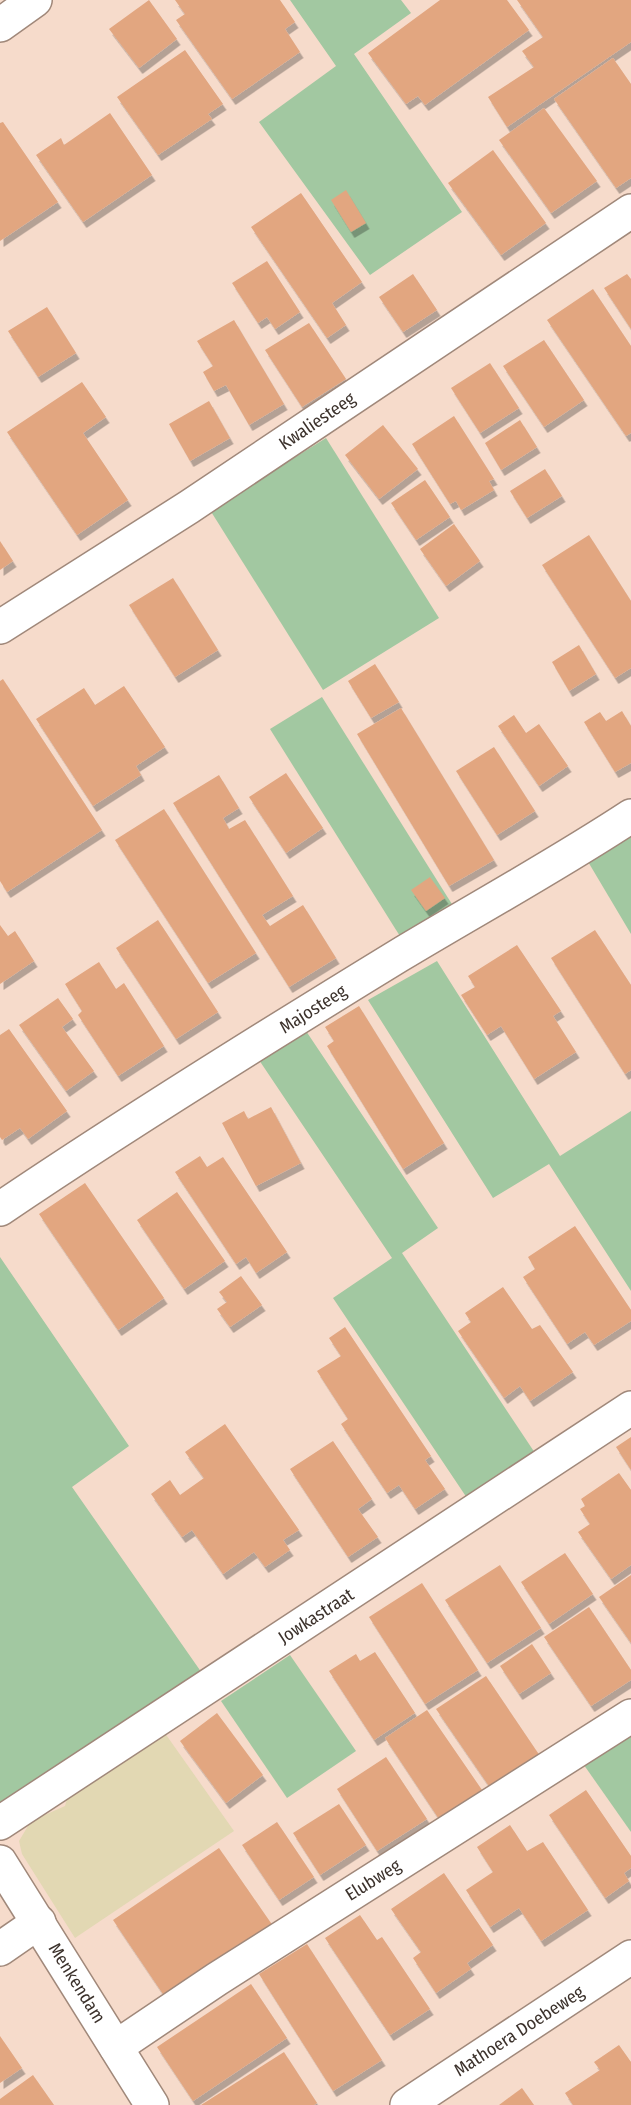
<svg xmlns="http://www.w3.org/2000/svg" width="631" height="2105" font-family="'Fira Sans Condensed',sans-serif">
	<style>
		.green { fill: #a2c8a1 }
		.sand { fill: #e2d8b3 }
		.building { fill: #e2a680; filter: url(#shadow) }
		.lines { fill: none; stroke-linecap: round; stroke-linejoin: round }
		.minor-casing { stroke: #a0887a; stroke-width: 36 }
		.minor { stroke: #fff; stroke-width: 33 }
		.labels { text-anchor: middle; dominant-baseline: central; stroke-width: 4.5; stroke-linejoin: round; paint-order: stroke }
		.street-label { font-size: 18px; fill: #3c322c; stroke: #fff }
	</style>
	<defs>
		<filter id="shadow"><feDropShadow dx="3.5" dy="6" stdDeviation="0" flood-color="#0004"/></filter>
	</defs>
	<rect width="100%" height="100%" fill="#f6dbcb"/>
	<g class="green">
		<polygon points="290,0 401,0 411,13 354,54 462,212 370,275 259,122 336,66"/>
		<polygon points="326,438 439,618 323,690 210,510"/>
		<polygon points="322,697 455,909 403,941 270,729"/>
		<polygon points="631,834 631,934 587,860"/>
		<polygon points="437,961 560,1156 631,1111 631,1291 549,1164 493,1198 368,1000"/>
		<polygon points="304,1028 438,1228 402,1253 537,1456 469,1501 333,1298 392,1258 257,1057"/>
		<polygon points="0,1257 129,1446 72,1487 204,1676 0,1803"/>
		<polygon points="290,1655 356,1751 287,1798 221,1701"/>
		<polygon points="631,1731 631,1832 579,1758"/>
	</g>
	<polygon class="sand" points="162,1729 234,1831 75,1938 22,1854 19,1841 31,1821 65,1806 68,1795"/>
	<g class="building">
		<polygon points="149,0 177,39 139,68 109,29"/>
		<polygon points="175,0 280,0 295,22 285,29 300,52 232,99 176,20 185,14"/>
		<polygon points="440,0 507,0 529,30 425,105 418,96 406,104 368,53"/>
		<polygon points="517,0 631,0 631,42 507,127 488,97 534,67 522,51 543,37"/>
		<polygon points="185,50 223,104 208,114 212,119 158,155 117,97"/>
		<polygon points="613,58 631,84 631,178 616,188 554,99"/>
		<polygon points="544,108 597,181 551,213 499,140"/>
		<polygon points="110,113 152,175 83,222 36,155 61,138 64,145"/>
		<polygon points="3,122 58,202 0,241 0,123"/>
		<polygon points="493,150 546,223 501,255 448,183"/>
		<polygon points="346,190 366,223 351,232 331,200"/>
		<polygon points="301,193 362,282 332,303 346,325 327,338 251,227"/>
		<polygon points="267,261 300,312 275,329 267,317 258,323 232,283"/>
		<polygon points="413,274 437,310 403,332 379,297"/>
		<polygon points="627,274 631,279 631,329 604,288"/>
		<polygon points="593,289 631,346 631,433 626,436 547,320"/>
		<polygon points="47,307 76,353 38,377 8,331"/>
		<polygon points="234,320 284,404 249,425 226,385 214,391 203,372 213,366 197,341"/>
		<polygon points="309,323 346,379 302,407 265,350"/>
		<polygon points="544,340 584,400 544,427 503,366"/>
		<polygon points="490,363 519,408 480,433 451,388"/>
		<polygon points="82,382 106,417 83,433 128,500 77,535 7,432"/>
		<polygon points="209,401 230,438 190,461 169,424"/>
		<polygon points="454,416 494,479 489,481 494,490 461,510 456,501 450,504 412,444"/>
		<polygon points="520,420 537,447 501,470 485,443"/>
		<polygon points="383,425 418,469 379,499 345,455"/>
		<polygon points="545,469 562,496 527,518 510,491"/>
		<polygon points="425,480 450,517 416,540 391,503"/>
		<polygon points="454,524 480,561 446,586 420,549"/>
		<polygon points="589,535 631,601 631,668 615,678 542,565"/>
		<polygon points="0,541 13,561 0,570"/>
		<polygon points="173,578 218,650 175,677 129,605"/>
		<polygon points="579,645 596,674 569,691 552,662"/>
		<polygon points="375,664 399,702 371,718 348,681"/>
		<polygon points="3,679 102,830 7,892 0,881 0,681"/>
		<polygon points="124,686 165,747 136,766 141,775 93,806 36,719 84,688 95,705"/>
		<polygon points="401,708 494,860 449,886 357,734"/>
		<polygon points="622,711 631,726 631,763 615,772 584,722 600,712 606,721"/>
		<polygon points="514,715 526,733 539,724 568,766 539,786 498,726"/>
		<polygon points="494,747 535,811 497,835 456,771"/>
		<polygon points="286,773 323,828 286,853 249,797"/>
		<polygon points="219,775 239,808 223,818 229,829 245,820 293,896 262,915 270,926 303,905 336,958 289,987 173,803"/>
		<polygon points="164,809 256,953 208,983 115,840"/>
		<polygon points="430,877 445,898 426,911 411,890"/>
		<polygon points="158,920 218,1012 176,1039 116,948"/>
		<polygon points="0,925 8,936 15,931 34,961 0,984"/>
		<polygon points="595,930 631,985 631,1070 625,1074 551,958"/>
		<polygon points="517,945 561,1011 553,1016 576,1052 534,1079 501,1026 487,1035 461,995 475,987 468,976"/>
		<polygon points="99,962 116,989 124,983 164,1046 118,1076 78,1015 82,1011 65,984"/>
		<polygon points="58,998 73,1019 62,1027 94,1071 66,1091 19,1025"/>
		<polygon points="359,1006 444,1143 403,1169 327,1046 334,1041 325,1027"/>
		<polygon points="9,1029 67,1111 28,1139 20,1128 2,1140 0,1137 0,1035"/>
		<polygon points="271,1107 301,1163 256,1186 222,1123 244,1111 248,1119"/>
		<polygon points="200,1156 207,1167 223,1157 287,1252 256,1273 246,1257 236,1264 175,1172"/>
		<polygon points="85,1183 164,1298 118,1330 39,1214"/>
		<polygon points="177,1192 225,1261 184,1289 137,1220"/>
		<polygon points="575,1226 631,1310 631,1321 594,1345 585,1332 567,1344 523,1277 535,1269 528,1257"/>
		<polygon points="241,1276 262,1305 230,1327 217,1309 227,1302 219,1292"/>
		<polygon points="503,1287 532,1329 540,1325 573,1372 530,1401 520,1386 504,1398 458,1331 471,1322 465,1313"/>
		<polygon points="345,1327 431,1456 425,1460 445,1489 415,1509 399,1485 387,1493 341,1424 348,1419 317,1371 341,1356 329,1338"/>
		<polygon points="225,1424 299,1530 283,1540 290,1550 265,1567 254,1552 223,1574 192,1530 182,1537 151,1494 170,1480 180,1495 204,1478 185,1452"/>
		<polygon points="631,1437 631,1470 616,1447"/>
		<polygon points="333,1441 372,1499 358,1509 378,1537 348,1557 290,1469"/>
		<polygon points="619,1473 631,1490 631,1565 611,1579 578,1532 590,1524 580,1509 585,1506 581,1499"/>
		<polygon points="565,1553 593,1594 549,1624 521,1582"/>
		<polygon points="500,1565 541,1628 487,1663 445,1600"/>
		<polygon points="631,1575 631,1643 599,1597"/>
		<polygon points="422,1583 478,1670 425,1704 369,1617"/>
		<polygon points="589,1607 631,1670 631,1680 591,1706 544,1637"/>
		<polygon points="532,1644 551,1673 519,1694 500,1666"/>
		<polygon points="375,1652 415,1713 374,1740 329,1671 356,1654 360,1661"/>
		<polygon points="486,1676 540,1756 491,1789 436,1709"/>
		<polygon points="427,1710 482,1790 439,1819 385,1738"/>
		<polygon points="217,1713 263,1775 226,1803 180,1741"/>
		<polygon points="386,1757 427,1819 377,1851 337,1789"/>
		<polygon points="586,1790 631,1856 631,1868 624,1873 629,1881 605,1898 549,1815"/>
		<polygon points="339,1804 366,1845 320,1875 293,1833"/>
		<polygon points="277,1822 314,1877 279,1900 242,1845"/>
		<polygon points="510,1825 527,1851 543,1842 588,1910 541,1941 519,1908 490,1927 466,1890 493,1872 477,1847"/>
		<polygon points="219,1848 273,1926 165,1997 113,1920"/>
		<polygon points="444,1873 493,1945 467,1963 471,1969 436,1993 413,1958 421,1952 391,1909"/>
		<polygon points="360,1915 377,1940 382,1937 430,2009 390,2035 325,1938"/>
		<polygon points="307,1944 382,2060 333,2091 259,1974"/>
		<polygon points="251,1984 287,2038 193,2101 157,2047"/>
		<polygon points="0,2036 22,2068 0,2083"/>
		<polygon points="619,2045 631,2062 631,2105 573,2105 565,2093 600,2070 594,2062"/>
		<polygon points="284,2052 317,2103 314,2105 201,2105"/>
		<polygon points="33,2075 54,2105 0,2105 0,2099"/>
		<polygon points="522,2088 534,2105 499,2105"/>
	</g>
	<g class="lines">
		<defs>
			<g id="minor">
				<polyline points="0,25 35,0"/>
				<polyline points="0,627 189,507 631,211"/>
				<path d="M0,1209C130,1121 264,1038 398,956C476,909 555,866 631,816"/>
				<polyline points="0,1823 631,1408"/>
				<polyline points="0,1862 152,2105"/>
				<polyline points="0,1949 39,1922"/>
				<polyline points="116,2047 217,1979 631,1716"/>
				<polyline points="407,2105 631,1957"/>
			</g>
		</defs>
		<use href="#minor" class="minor-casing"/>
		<use href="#minor" class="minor"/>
	</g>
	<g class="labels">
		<g class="street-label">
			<text transform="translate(317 421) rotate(-34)">Kwaliesteeg</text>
			<text transform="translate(313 1009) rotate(-32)">Majosteeg</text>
			<text transform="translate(316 1616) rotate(-33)">Jowkastraat</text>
			<text transform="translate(373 1880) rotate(-32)">Elubweg</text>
			<text transform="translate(77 1983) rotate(58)">Menkendam</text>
			<text transform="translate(519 2031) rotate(-33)">Mathoera Doebeweg</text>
		</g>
	</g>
</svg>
